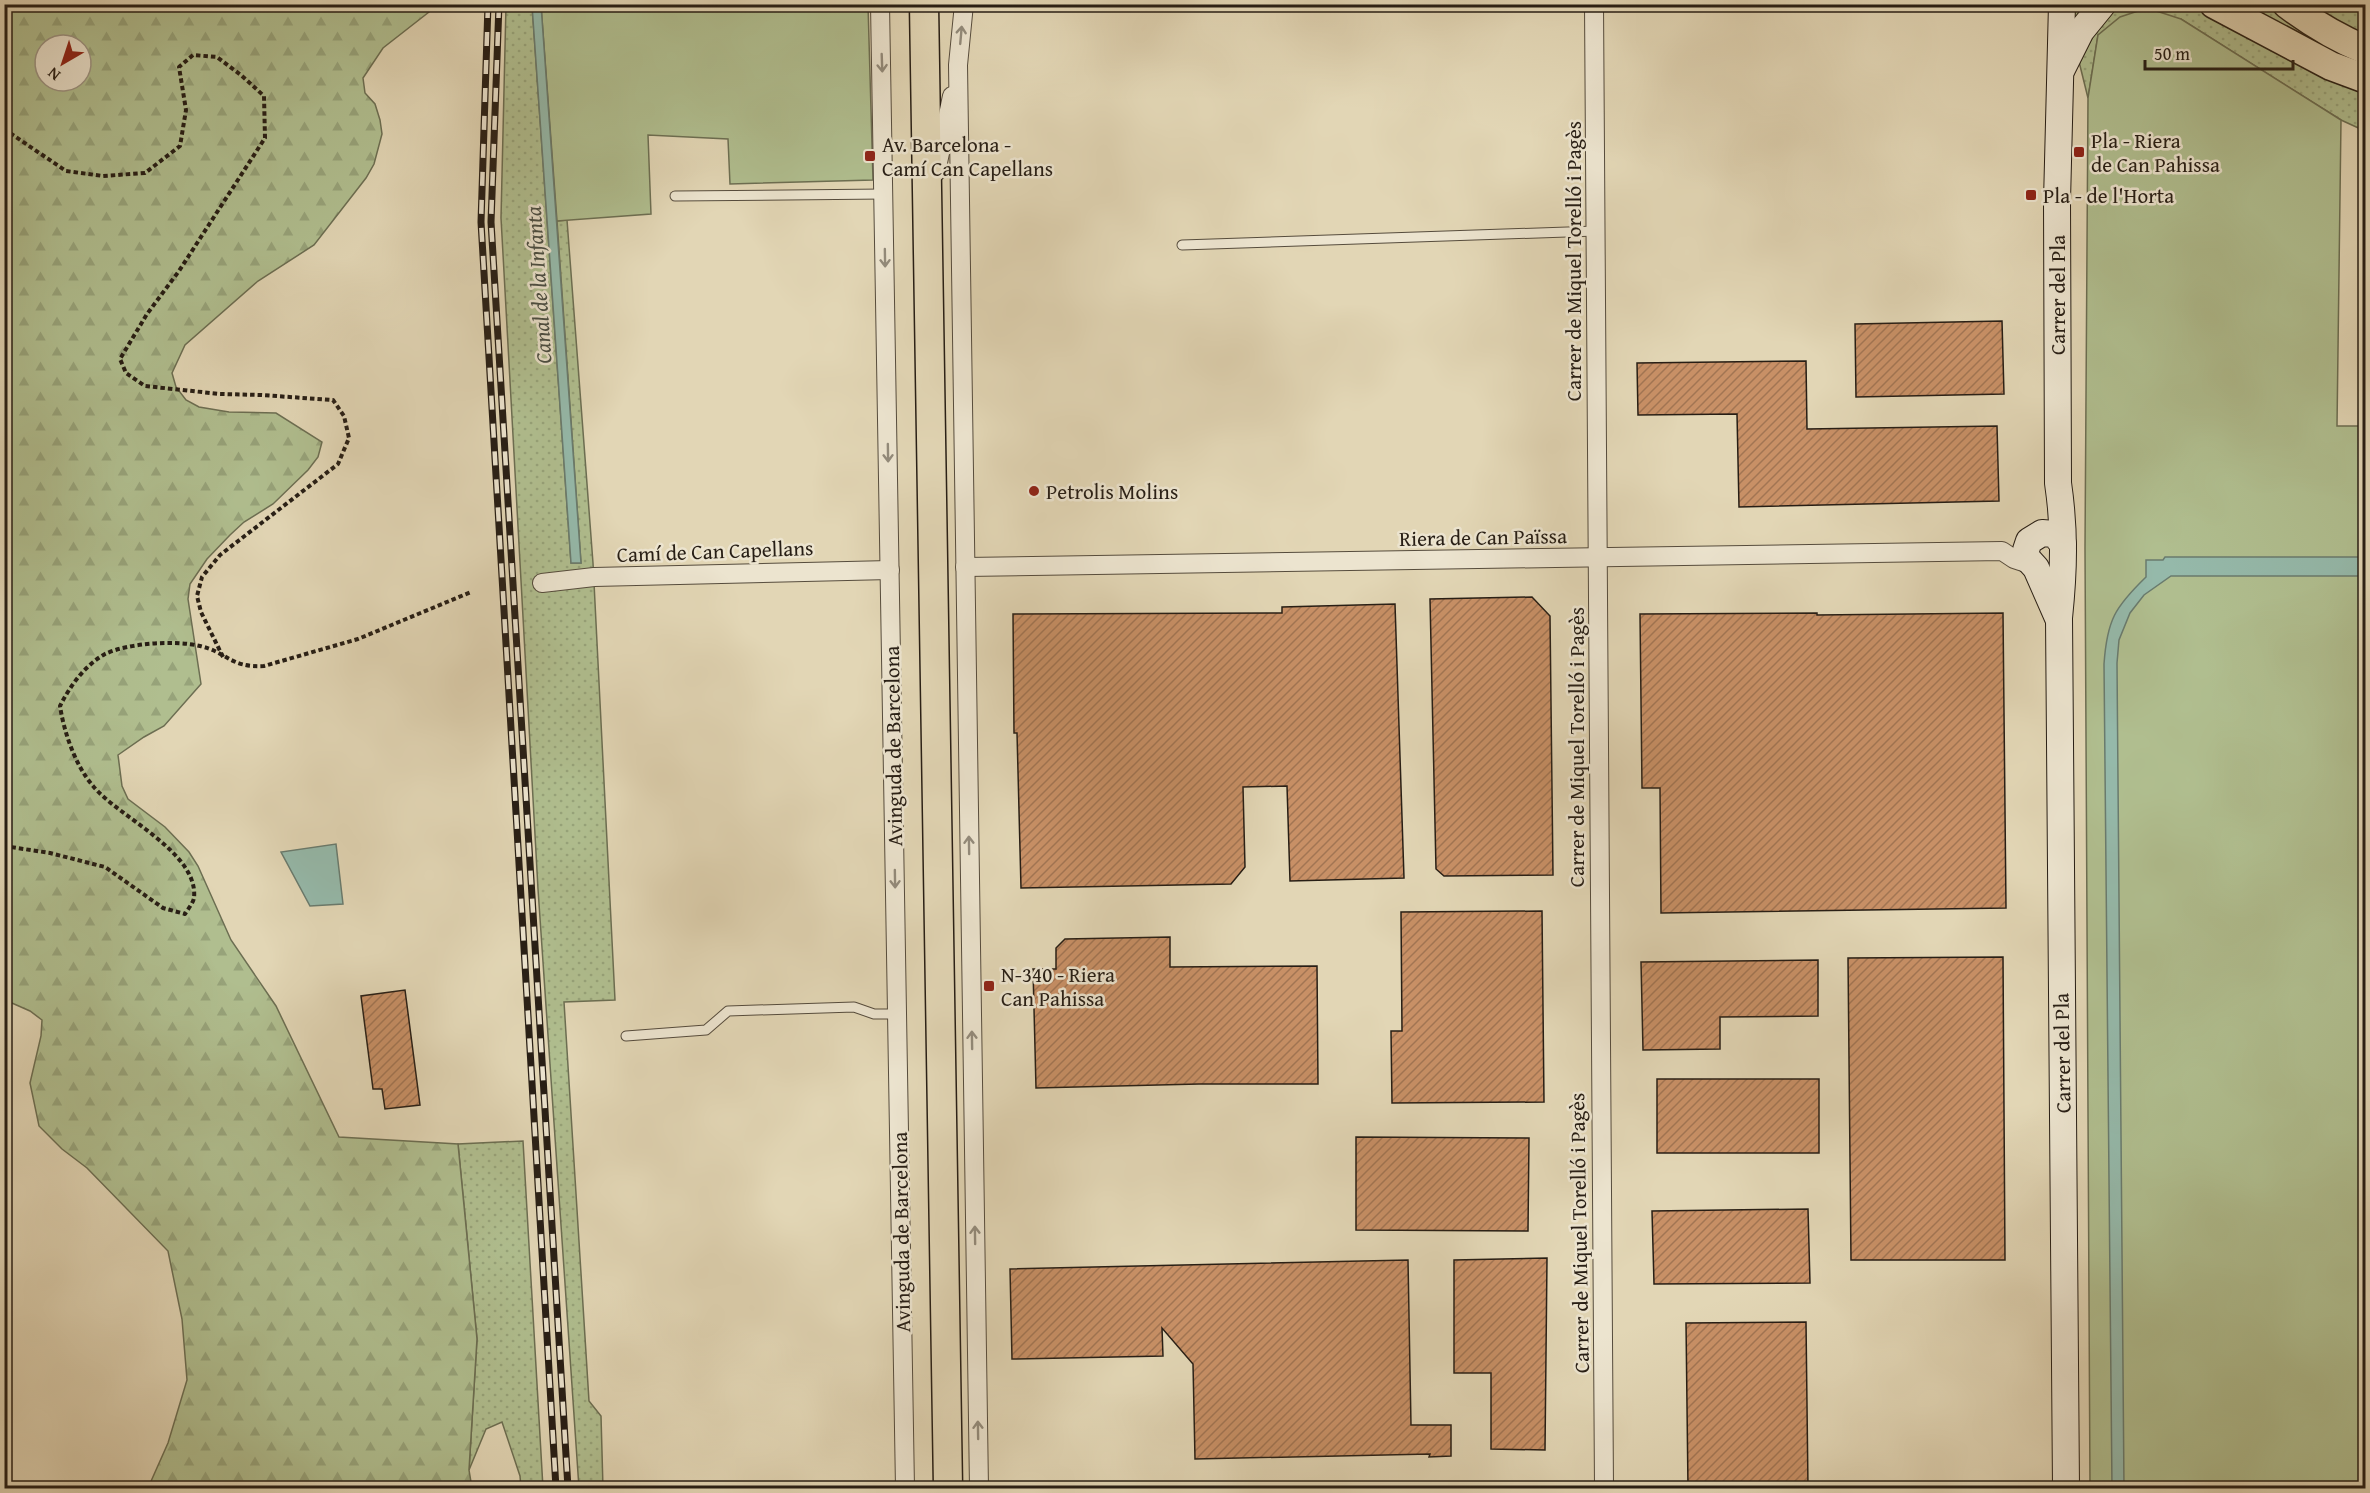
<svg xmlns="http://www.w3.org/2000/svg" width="2370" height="1493" font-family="'Gentium Book Plus',serif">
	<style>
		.grass { fill: url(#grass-dots); stroke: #6c6e52; stroke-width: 1.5 }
		.forest { fill: url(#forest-firs); stroke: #6c6e52; stroke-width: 1.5; fill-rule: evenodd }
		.green { fill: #b0be8f; stroke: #6c6e52; stroke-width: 1.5 }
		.water { fill: #95b9aa; stroke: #697b6e; stroke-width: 1.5 }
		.building { fill: url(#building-hatch); stroke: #271e15; stroke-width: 1.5 }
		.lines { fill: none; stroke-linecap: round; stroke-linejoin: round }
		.lane-casing { stroke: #564c3d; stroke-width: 11 }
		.street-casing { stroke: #564c3d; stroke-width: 20 }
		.secondary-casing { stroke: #271e15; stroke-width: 28 }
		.primary-casing { stroke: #271e15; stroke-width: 31 }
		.path { stroke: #271e15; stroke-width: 4; stroke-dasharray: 4.5 3; stroke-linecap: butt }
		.lane { stroke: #ece4cf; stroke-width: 9 }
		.street { stroke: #ece4cf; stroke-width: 18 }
		.secondary { stroke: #ece4cf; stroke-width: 26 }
		.primary { stroke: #e2d6b5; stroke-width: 28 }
		.rail-casing { stroke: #271e15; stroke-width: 7 }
		.rail { stroke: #ece4cf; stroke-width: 4.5; stroke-dasharray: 14; stroke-linecap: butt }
		.oneway { stroke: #938b7b }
		.poi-dot { fill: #8f2418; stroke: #ece4cf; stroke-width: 2 }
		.labels { text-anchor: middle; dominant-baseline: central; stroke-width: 5; stroke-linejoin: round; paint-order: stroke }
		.poi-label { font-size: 21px; fill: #271e15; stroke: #ece4cf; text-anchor: start }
		.street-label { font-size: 21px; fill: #271e15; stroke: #ece4cf }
		.water-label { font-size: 22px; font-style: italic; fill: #484c42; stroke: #ece4cf }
	</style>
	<defs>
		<pattern id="grass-dots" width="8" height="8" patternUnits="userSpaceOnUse" patternTransform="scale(1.5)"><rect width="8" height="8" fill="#b0be8f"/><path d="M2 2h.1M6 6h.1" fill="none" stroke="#97a37a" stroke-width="1.8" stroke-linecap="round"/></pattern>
		<pattern id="forest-firs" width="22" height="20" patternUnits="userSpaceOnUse" patternTransform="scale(1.5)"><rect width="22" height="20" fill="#b0be8f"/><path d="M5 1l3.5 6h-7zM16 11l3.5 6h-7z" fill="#97a37a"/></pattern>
		<pattern id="building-hatch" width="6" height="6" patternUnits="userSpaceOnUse" patternTransform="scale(1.5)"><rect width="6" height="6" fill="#c89066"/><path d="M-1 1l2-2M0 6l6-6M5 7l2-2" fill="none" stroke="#a27553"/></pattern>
	</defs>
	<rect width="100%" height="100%" fill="#e2d6b5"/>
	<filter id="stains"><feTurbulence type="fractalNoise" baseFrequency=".00333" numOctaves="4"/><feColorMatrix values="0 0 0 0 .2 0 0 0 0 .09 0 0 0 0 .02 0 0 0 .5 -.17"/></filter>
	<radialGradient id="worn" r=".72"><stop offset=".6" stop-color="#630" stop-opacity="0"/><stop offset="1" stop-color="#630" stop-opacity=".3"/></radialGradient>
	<g class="grass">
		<polygon points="506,5 532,5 571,563 581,563 557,221 567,220 593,563 615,1000 564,1002 589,1401 601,1416 603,1488 579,1488 538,889 501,218"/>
		<polygon points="2065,5 2365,5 2365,131 2341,120 2181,19 2098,35 2088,98"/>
		<polygon points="523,1141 543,1488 521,1488 520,1476 502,1422 486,1429 469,1470 477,1339 458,1144"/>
	</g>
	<path class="forest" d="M4,5H435L429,12L383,48L363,78L365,93L375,104L380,120L382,134L374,164L366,178L314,245L258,281L185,345L172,373L176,387L186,400L199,407L229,412L276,413L322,442L318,457L308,470L273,504L244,522L230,535L207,559L190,584L188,599L201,684L164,726L144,737L118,755L122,786L128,799L165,827L189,852L198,866L231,940L276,1006L339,1137L458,1144L477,1339L469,1470L472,1488H148L168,1443L187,1380L182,1319L168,1251L87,1168L62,1149L39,1126L30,1083L41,1036L42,1020L30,1011L5,1000ZM45,45H81V81H45Z"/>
	<g class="green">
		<polygon points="541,5 868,5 873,180 730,184 728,139 648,135 651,214 557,221"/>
		<polygon points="2147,8 2181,19 2341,120 2337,426 2366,426 2366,1488 2090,1488 2085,548 2088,98 2098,35 2120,17"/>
	</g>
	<g class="water">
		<polygon points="532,5 541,5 581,563 571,563"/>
		<path d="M2165,557H2365V576H2171L2144,595L2130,613L2119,640L2117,663L2124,1488H2112L2104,664C2107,620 2115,607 2146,577V560H2163Z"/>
		<polygon points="336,844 343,904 310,906 281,852"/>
	</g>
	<g class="building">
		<polygon points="2002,321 2004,394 1856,397 1855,324"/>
		<polygon points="1806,361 1807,429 1997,426 1999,501 1739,507 1737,414 1638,415 1637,363"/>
		<polygon points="1532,597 1550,616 1553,875 1444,876 1436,869 1430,599"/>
		<polygon points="1395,604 1404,878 1290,881 1287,786 1243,787 1245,867 1231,884 1021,888 1017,733 1014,733 1013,614 1282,613 1282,607"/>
		<polygon points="1817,613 1817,615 2003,613 2006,908 1661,913 1660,788 1642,788 1640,614"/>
		<polygon points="1542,911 1544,1102 1392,1103 1391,1031 1402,1031 1401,912"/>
		<polygon points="1170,937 1170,967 1317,966 1318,1084 1199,1084 1036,1088 1033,969 1056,969 1056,948 1065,939"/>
		<polygon points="2003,957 2005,1260 1851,1260 1848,958"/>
		<polygon points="1818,960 1818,1016 1720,1017 1720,1049 1643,1050 1641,962"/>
		<polygon points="405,990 420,1105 385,1109 382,1089 373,1089 361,996"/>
		<rect x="1657" y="1079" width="162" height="74"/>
		<polygon points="1356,1137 1529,1138 1528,1231 1356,1230"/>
		<polygon points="1808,1209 1810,1283 1654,1284 1652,1211"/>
		<polygon points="1547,1258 1545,1450 1491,1449 1491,1373 1454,1373 1454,1260"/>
		<polygon points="1408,1260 1411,1425 1451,1425 1451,1456 1429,1457 1430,1454 1195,1459 1193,1364 1162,1328 1163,1356 1012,1359 1010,1269"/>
		<polygon points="1806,1322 1808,1488 1688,1488 1686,1323"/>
	</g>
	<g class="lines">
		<defs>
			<g id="lane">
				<polyline points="675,196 884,194"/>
				<polyline points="1182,245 1596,231"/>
				<polyline points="626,1036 706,1030 728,1011 854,1007 874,1014 898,1014"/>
			</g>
			<g id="street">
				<polyline points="880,4 905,1488"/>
				<polyline points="964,4 958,65 979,1488"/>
				<polyline points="1594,4 1604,1488"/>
				<polyline points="936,172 952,96"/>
				<polyline points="965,567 2002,551 2014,559 2032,565"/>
				<polyline points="542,583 594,577 890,570"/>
			</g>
			<g id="secondary">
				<path d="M2062,4L2057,201L2058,483C2065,531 2064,570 2059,618L2066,1488"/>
				<polyline points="2062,69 2081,31 2103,4"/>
				<polyline points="2058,618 2036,568 2026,557 2026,550 2029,541 2042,533 2054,534 2063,544"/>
			</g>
			<g id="primary">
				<polyline points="924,4 948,1488"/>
				<polyline points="2214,4 2331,66 2366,79"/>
				<path d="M2287,4C2312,23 2337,38 2366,50"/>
			</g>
		</defs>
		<use href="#lane" class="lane-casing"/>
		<use href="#street" class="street-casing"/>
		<use href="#secondary" class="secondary-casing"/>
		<use href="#primary" class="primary-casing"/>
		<g class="path">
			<polyline points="4,129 66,171 103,176 145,173 180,146 186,110 179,67 193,55 217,57 241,75 264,96 265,138 179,271 147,314 120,359 126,373 145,386 220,394 261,395 333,400 344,416 349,438 338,464 220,555 202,577 197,596 201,612 223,657"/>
			<path d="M4,846L50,853L105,867L163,908L185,914C188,909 193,903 194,898C199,852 118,817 93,786C75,765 64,732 60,706C70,686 85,665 105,654C128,643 175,640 200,646C227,652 230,668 264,666L358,639L471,592"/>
		</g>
		<use href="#lane" class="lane"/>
		<use href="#street" class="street"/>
		<use href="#secondary" class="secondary"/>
		<use href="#primary" class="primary"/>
		<defs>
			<g id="rail">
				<polyline points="488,4 481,222 556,1488"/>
				<polyline points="499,4 491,222 568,1488"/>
			</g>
		</defs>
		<use href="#rail" class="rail-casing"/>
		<use href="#rail" class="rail"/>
	</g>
	<defs><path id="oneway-shaft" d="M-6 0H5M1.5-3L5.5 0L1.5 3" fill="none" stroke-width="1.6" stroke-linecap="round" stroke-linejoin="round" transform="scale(1.5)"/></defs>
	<g class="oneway">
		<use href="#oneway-shaft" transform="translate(961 35) rotate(-85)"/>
		<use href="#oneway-shaft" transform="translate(882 63) rotate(88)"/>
		<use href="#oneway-shaft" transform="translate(885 258) rotate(89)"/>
		<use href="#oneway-shaft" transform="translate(888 453) rotate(89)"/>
		<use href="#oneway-shaft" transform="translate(969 845) rotate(-91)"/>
		<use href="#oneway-shaft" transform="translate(895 879) rotate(89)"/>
		<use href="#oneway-shaft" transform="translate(972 1040) rotate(-91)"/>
		<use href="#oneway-shaft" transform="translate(975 1235) rotate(-91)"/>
		<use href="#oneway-shaft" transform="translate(978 1430) rotate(-91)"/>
	</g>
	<g class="poi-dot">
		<rect x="2073" y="146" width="12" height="12" rx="3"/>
		<rect x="864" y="150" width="12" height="12" rx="3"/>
		<rect x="2025" y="189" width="12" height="12" rx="3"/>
		<circle cx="1034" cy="491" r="6"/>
		<rect x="983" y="980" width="12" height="12" rx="3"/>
	</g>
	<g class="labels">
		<g class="poi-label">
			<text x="2091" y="140">Pla - Riera<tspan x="2091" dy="24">de Can Pahissa</tspan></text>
			<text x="882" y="144">Av. Barcelona -<tspan x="882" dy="24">Camí Can Capellans</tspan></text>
			<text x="2043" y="195">Pla - de l'Horta</text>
			<text x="1046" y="491">Petrolis Molins</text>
			<text x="1001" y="974">N-340 - Riera<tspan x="1001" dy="24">Can Pahissa</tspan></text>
		</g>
		<g class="street-label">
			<text transform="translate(1573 261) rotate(-90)">Carrer de Miquel Torelló i Pagès</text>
			<text transform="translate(2057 295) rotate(-90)">Carrer del Pla</text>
			<text transform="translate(1483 537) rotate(-1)">Riera de Can Païssa</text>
			<text transform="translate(715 551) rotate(-2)">Camí de Can Capellans</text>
			<text transform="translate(893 746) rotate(-91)">Avinguda de Barcelona</text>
			<text transform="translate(1576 747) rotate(-90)">Carrer de Miquel Torelló i Pagès</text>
			<text transform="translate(2062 1053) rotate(-91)">Carrer del Pla</text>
			<text transform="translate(901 1232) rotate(-91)">Avinguda de Barcelona</text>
			<text transform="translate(1579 1233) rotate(-91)">Carrer de Miquel Torelló i Pagès</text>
		</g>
		<g class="water-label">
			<text transform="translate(538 285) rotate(-94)">Canal de la Infanta</text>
		</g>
	</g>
	<rect width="2370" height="1493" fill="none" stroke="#e2d6b5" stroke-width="24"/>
	<rect x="6" y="6" width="2358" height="1481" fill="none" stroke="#271e15" stroke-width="3"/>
	<rect x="12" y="12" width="2346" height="1469" fill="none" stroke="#271e15" stroke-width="1.5"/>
	<g transform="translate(63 63) rotate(219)"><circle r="28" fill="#ece4cf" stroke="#9d9585" stroke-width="1.5"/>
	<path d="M0-4.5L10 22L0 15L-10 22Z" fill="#8f2418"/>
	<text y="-9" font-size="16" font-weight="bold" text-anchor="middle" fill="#271e15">N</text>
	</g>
	<path d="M2145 60v9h148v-9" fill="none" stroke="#271e15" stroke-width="3"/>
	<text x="2154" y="60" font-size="18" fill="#271e15" stroke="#ece4cf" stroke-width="4.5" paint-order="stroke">50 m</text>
	<rect width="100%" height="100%" filter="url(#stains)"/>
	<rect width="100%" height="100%" fill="url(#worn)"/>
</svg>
